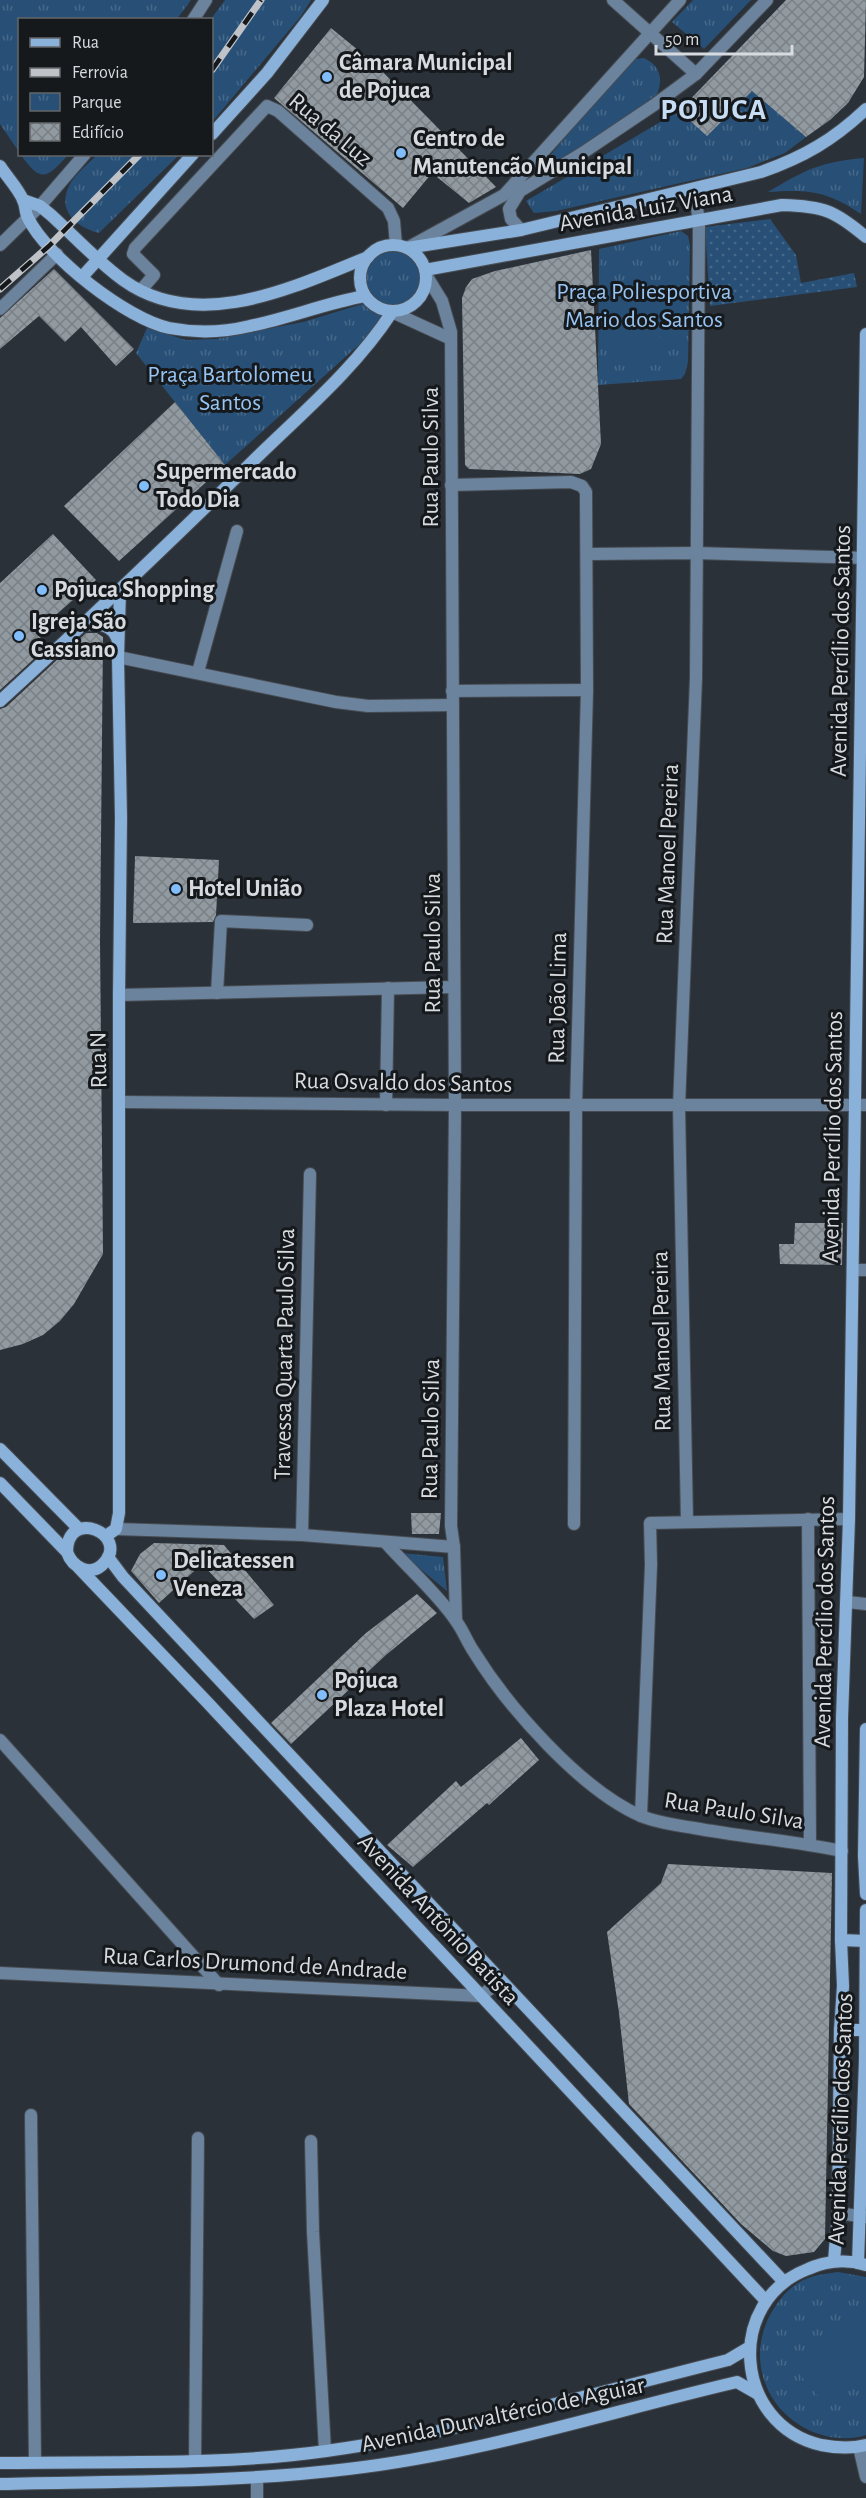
<svg xmlns="http://www.w3.org/2000/svg" width="866" height="2498" font-family="'Alegreya Sans',sans-serif">
	<style>
		.grass { fill: url(#grass-dots) }
		.park { fill: url(#park-tufts) }
		.garden { fill: #285077 }
		.building { fill: url(#building-cross-hatch) }
		.lines { fill: none; stroke-linecap: round; stroke-linejoin: round }
		.street-casing { stroke: #474c53; stroke-width: 14 }
		.secondary-casing { stroke: #474c53; stroke-width: 14 }
		.street { stroke: #6b839c; stroke-width: 12 }
		.secondary { stroke: #8ab1d9; stroke-width: 12 }
		.rail-casing { stroke: #bfc3c8; stroke-width: 7 }
		.rail { stroke: #16191c; stroke-width: 4.5; stroke-dasharray: 14; stroke-linecap: butt }
		.poi-dot { fill: #80bdfa; stroke: #16191c; stroke-width: 2 }
		.labels { text-anchor: middle; dominant-baseline: central; stroke-width: 6; stroke-linejoin: round; paint-order: stroke }
		.poi-label { font-size: 24px; font-weight: bold; fill: #d7dbdf; stroke: #16191c; text-anchor: start }
		.street-label { font-size: 24px; fill: #d7dbdf; stroke: #16191c }
		.park-label { font-size: 24px; fill: #97c4f2; stroke: #16191c }
		.district-label { font-size: 30px; font-weight: bold; letter-spacing: 1.5px; fill: #c7ddf4; stroke: #16191c }
	</style>
	<defs>
		<pattern id="grass-dots" width="8" height="8" patternUnits="userSpaceOnUse" patternTransform="scale(1.5)"><rect width="8" height="8" fill="#285077"/><path d="M2 2h.1M6 6h.1" fill="none" stroke="#46698a" stroke-width="1.8" stroke-linecap="round"/></pattern>
		<pattern id="park-tufts" width="24" height="20" patternUnits="userSpaceOnUse" patternTransform="scale(1.5)"><rect width="24" height="20" fill="#285077"/><path d="M3 7l-1-3M5 7V3M7 7l1-3M15 17l-1-3M17 17v-4M19 17l1-3" fill="none" stroke="#46698a"/></pattern>
		<pattern id="building-cross-hatch" width="8" height="8" patternUnits="userSpaceOnUse" patternTransform="scale(1.5)"><rect width="8" height="8" fill="#929aa1"/><path d="M0 0l8 8M0 8l8-8" fill="none" stroke="#798085"/></pattern>
	</defs>
	<rect width="100%" height="100%" fill="#2b3138"/>
	<polygon class="grass" points="770,219 796,255 801,283 854,273 857,287 710,306 705,227"/>
	<g class="park">
		<polygon points="0,0 191,0 177,19 20,20 19,152 0,124"/>
		<polygon points="225,0 311,0 301,16 212,122 211,19"/>
		<polygon points="693,0 751,0 704,49 672,22"/>
		<path d="M644,58C659,65 664,78 657,94L614,127L529,181L592,105L630,65L636,59Z"/>
		<polygon points="724,66 806,137 785,153 747,168 556,211 534,213 526,201 679,111"/>
		<path d="M98,154H179V155L99,233C76,227 57,211 69,186C74,175 89,163 98,154Z"/>
		<path d="M21,155H68C46,179 41,183 21,155Z"/>
		<path d="M864,158L861,214C828,191 807,189 768,192C805,170 819,162 864,158Z"/>
		<polygon points="681,231 688,236 690,245 688,362 685,374 681,379 598,385 599,249"/>
		<path d="M396,245C438,257 435,304 393,312L391,316L225,465L136,353L147,328L186,340L216,339L303,322L369,302C351,275 362,247 396,245Z"/>
		<polygon points="401,1553 443,1557 447,1591"/>
		<path d="M838,2272L866,2277V2435C850,2440 832,2439 816,2433C769,2415 746,2364 769,2317C776,2304 785,2291 798,2283C811,2275 824,2274 838,2272Z"/>
	</g>
	<g class="garden">
		<polygon points="661,280 660,365 614,365 612,281"/>
		<polygon points="855,2307 866,2319 866,2366 823,2402 790,2363"/>
	</g>
	<g class="building">
		<polygon points="786,0 866,0 864,77 848,103 830,120 806,137 752,91 707,136 679,111"/>
		<polygon points="331,28 374,63 496,187 469,203 432,173 403,208 274,98"/>
		<polygon points="591,250 601,444 591,469 580,474 469,469 465,465 462,298 466,287 472,279 495,271"/>
		<polygon points="54,269 134,349 116,366 81,327 65,342 39,316 0,349 0,318"/>
		<polygon points="175,402 225,465 119,561 64,506"/>
		<polygon points="53,534 96,580 35,633 49,645 0,690 0,583"/>
		<polygon points="86,633 97,633 103,637 100,941 103,1254 74,1304 60,1321 43,1335 23,1344 0,1350 0,709 6,707"/>
		<polygon points="135,856 219,860 216,915 213,922 133,923"/>
		<polygon points="795,1223 843,1223 842,1265 780,1264 779,1244 794,1244"/>
		<polygon points="411,1513 441,1513 439,1534 412,1534"/>
		<polygon points="154,1543 224,1545 274,1605 254,1619 202,1564 159,1603 131,1571 140,1554"/>
		<polygon points="417,1594 437,1613 386,1655 291,1744 271,1723 366,1633"/>
		<polygon points="521,1738 539,1760 489,1805 487,1803 413,1867 387,1845 456,1781 461,1787"/>
		<polygon points="668,1864 832,1873 825,2239 814,2252 786,2256 773,2251 741,2224 629,2104 619,2013 607,1932 661,1883"/>
	</g>
	<g class="lines">
		<defs>
			<g id="street">
				<polyline points="613,0 696,74"/>
				<polyline points="193,20 206,0"/>
				<polyline points="521,230 511,219 509,209 520,191 581,154 654,105 696,74 767,0"/>
				<polyline points="0,245 40,206 85,154"/>
				<polyline points="409,247 504,195 680,0"/>
				<polyline points="426,275 442,301 451,332 455,1105 451,1526 454,1547 456,1620"/>
				<polyline points="141,290 154,275 133,254 135,248 267,106 278,111 388,208 394,221 396,245"/>
				<polyline points="0,309 57,254"/>
				<polyline points="392,312 451,339"/>
				<polyline points="451,485 571,482 582,486 586,492 587,690 576,1106 574,1524"/>
				<polyline points="588,554 696,553 866,558"/>
				<polyline points="118,657 336,702 368,706 453,705"/>
				<polyline points="198,672 237,531"/>
				<polyline points="452,691 587,690"/>
				<polyline points="217,993 221,921 307,925"/>
				<polyline points="119,995 454,987"/>
				<polyline points="120,1102 455,1105 866,1105"/>
				<polyline points="386,1105 388,988"/>
				<polyline points="853,1270 866,1270"/>
				<polyline points="808,1519 810,1845"/>
				<polyline points="687,1521 679,1107 696,678 699,221 694,189"/>
				<polyline points="116,1529 302,1535 454,1547"/>
				<polyline points="302,1535 310,1174"/>
				<path d="M386,1543C407,1567 439,1595 456,1621C463,1630 467,1642 474,1652C508,1707 581,1790 641,1816C658,1823 676,1825 694,1828C743,1837 793,1841 842,1851"/>
				<polyline points="847,1602 866,1604"/>
				<polyline points="0,1740 219,1985"/>
				<polyline points="641,1816 651,1565 650,1523 849,1519"/>
				<polyline points="0,1973 481,1996 501,1980"/>
				<polyline points="31,2115 35,2462"/>
				<polyline points="311,2141 313,2232 325,2451"/>
				<polyline points="838,2213 866,2217"/>
				<polyline points="859,2447 866,2477"/>
				<polyline points="195,2460 198,2138"/>
				<polyline points="257,2477 257,2498"/>
			</g>
			<g id="secondary">
				<polyline points="212,134 267,73 323,0"/>
				<path d="M0,166C7,177 18,188 23,200C26,206 25,213 28,218C47,257 127,319 169,328C195,333 225,332 250,326C289,318 326,303 365,296"/>
				<path d="M23,200L40,206L51,215C75,237 97,261 123,280C198,334 294,287 368,257"/>
				<circle cx="393" cy="278" r="33"/>
				<path d="M407,248L521,230L761,172C804,157 833,140 866,109"/>
				<path d="M425,270L782,205C824,206 835,211 866,237"/>
				<polyline points="82,277 193,154"/>
				<path d="M83,625C98,623 113,624 118,641"/>
				<path d="M0,701C86,623 169,543 252,462C301,414 355,369 392,312"/>
				<polyline points="0,1449 79,1529"/>
				<path d="M0,1483L67,1552C72,1567 91,1578 104,1563C130,1534 67,1507 67,1552"/>
				<polyline points="106,1536 116,1529 119,1513 119,995 121,818 118,657 120,591"/>
				<polyline points="108,1557 123,1577 784,2282"/>
				<polyline points="79,1568 207,1702 766,2301"/>
				<polyline points="866,1729 864,1856 866,1894"/>
				<polyline points="841,1940 866,1941"/>
				<polyline points="840,2030 865,2030"/>
				<polyline points="834,2261 838,2213 840,2030 843,1986 841,1940 842,1718 849,1519 866,334"/>
				<polyline points="858,2263 865,2060 866,1910"/>
				<path d="M866,2265C847,2259 826,2261 808,2269C724,2301 734,2425 821,2445C836,2448 851,2449 866,2445"/>
				<path d="M0,2463C108,2461 219,2466 326,2451C462,2432 595,2393 728,2360L750,2347"/>
				<path d="M0,2484C116,2481 233,2483 348,2469C480,2454 608,2412 737,2382L758,2394"/>
			</g>
		</defs>
		<use href="#street" class="street-casing"/>
		<use href="#secondary" class="secondary-casing"/>
		<use href="#street" class="street"/>
		<use href="#secondary" class="secondary"/>
		<defs>
			<g id="rail">
				<polyline points="212,70 261,0"/>
				<polyline points="0,289 49,246 140,154"/>
			</g>
		</defs>
		<use href="#rail" class="rail-casing"/>
		<use href="#rail" class="rail"/>
	</g>
	<g class="poi-dot">
		<circle cx="327" cy="77" r="6"/>
		<circle cx="401" cy="153" r="6"/>
		<circle cx="144" cy="486" r="6"/>
		<circle cx="42" cy="590" r="6"/>
		<circle cx="19" cy="636" r="6"/>
		<circle cx="176" cy="889" r="6"/>
		<circle cx="161" cy="1575" r="6"/>
		<circle cx="322" cy="1695" r="6"/>
	</g>
	<g class="labels">
		<g class="poi-label">
			<text x="339" y="63">Câmara Municipal<tspan x="339" dy="28">de Pojuca</tspan></text>
			<text x="413" y="139">Centro de<tspan x="413" dy="28">Manutencão Municipal</tspan></text>
			<text x="156" y="472">Supermercado<tspan x="156" dy="28">Todo Dia</tspan></text>
			<text x="54" y="590">Pojuca Shopping</text>
			<text x="31" y="622">Igreja São<tspan x="31" dy="28">Cassiano</tspan></text>
			<text x="188" y="889">Hotel União</text>
			<text x="173" y="1561">Delicatessen<tspan x="173" dy="28">Veneza</tspan></text>
			<text x="334" y="1681">Pojuca<tspan x="334" dy="28">Plaza Hotel</tspan></text>
		</g>
		<g class="street-label">
			<text transform="translate(330 130) rotate(40)">Rua da Luz</text>
			<text transform="translate(646 209) rotate(-10)">Avenida Luiz Viana</text>
			<text transform="translate(431 457) rotate(-90)">Rua Paulo Silva</text>
			<text transform="translate(841 651) rotate(-89)">Avenida Percílio dos Santos</text>
			<text transform="translate(668 854) rotate(-88)">Rua Manoel Pereira</text>
			<text transform="translate(433 943) rotate(-90)">Rua Paulo Silva</text>
			<text transform="translate(558 998) rotate(-89)">Rua João Lima</text>
			<text transform="translate(99 1060) rotate(-91)">Rua N</text>
			<text transform="translate(403 1083) rotate(1)">Rua Osvaldo dos Santos</text>
			<text transform="translate(833 1137) rotate(-89)">Avenida Percílio dos Santos</text>
			<text transform="translate(662 1341) rotate(-91)">Rua Manoel Pereira</text>
			<text transform="translate(285 1354) rotate(-89)">Travessa Quarta Paulo Silva</text>
			<text transform="translate(431 1429) rotate(-89)">Rua Paulo Silva</text>
			<text transform="translate(825 1622) rotate(-89)">Avenida Percílio dos Santos</text>
			<text transform="translate(734 1811) rotate(9)">Rua Paulo Silva</text>
			<text transform="translate(438 1920) rotate(47)">Avenida Antônio Batista</text>
			<text transform="translate(255 1964) rotate(3)">Rua Carlos Drumond de Andrade</text>
			<text transform="translate(841 2119) rotate(-88)">Avenida Percílio dos Santos</text>
			<text transform="translate(503 2415) rotate(-12)">Avenida Durvaltércio de Aguiar</text>
		</g>
		<g class="park-label">
			<text x="644" y="292">Praça Poliesportiva<tspan x="644" dy="28">Mario dos Santos</tspan></text>
			<text x="230" y="375">Praça Bartolomeu<tspan x="230" dy="28">Santos</tspan></text>
		</g>
		<g class="district-label">
			<text x="714" y="110">POJUCA</text>
		</g>
	</g>
	<rect x="18" y="18" width="195" height="138" fill="#16191c" stroke="#63676a" stroke-width="1.5"/>
	<rect x="30" y="38" width="30" height="9" fill="#8ab1d9" stroke="#63676a" stroke-width="1.5"/>
	<text x="72" y="48" font-size="18" fill="#d7dbdf">Rua</text>
	<rect x="30" y="68" width="30" height="9" fill="#bfc3c8" stroke="#63676a" stroke-width="1.5"/>
	<text x="72" y="78" font-size="18" fill="#d7dbdf">Ferrovia</text>
	<rect x="30" y="93" width="30" height="18" fill="url(#park-tufts)" stroke="#63676a" stroke-width="1.5"/>
	<text x="72" y="108" font-size="18" fill="#d7dbdf">Parque</text>
	<rect x="30" y="123" width="30" height="18" fill="url(#building-cross-hatch)" stroke="#63676a" stroke-width="1.5"/>
	<text x="72" y="138" font-size="18" fill="#d7dbdf">Edifício</text>
	<path d="M656 45v9h136v-9" fill="none" stroke="#d7dbdf" stroke-width="3"/>
	<text x="665" y="45" font-size="18" fill="#d7dbdf" stroke="#16191c" stroke-width="4.5" paint-order="stroke">50 m</text>
</svg>
